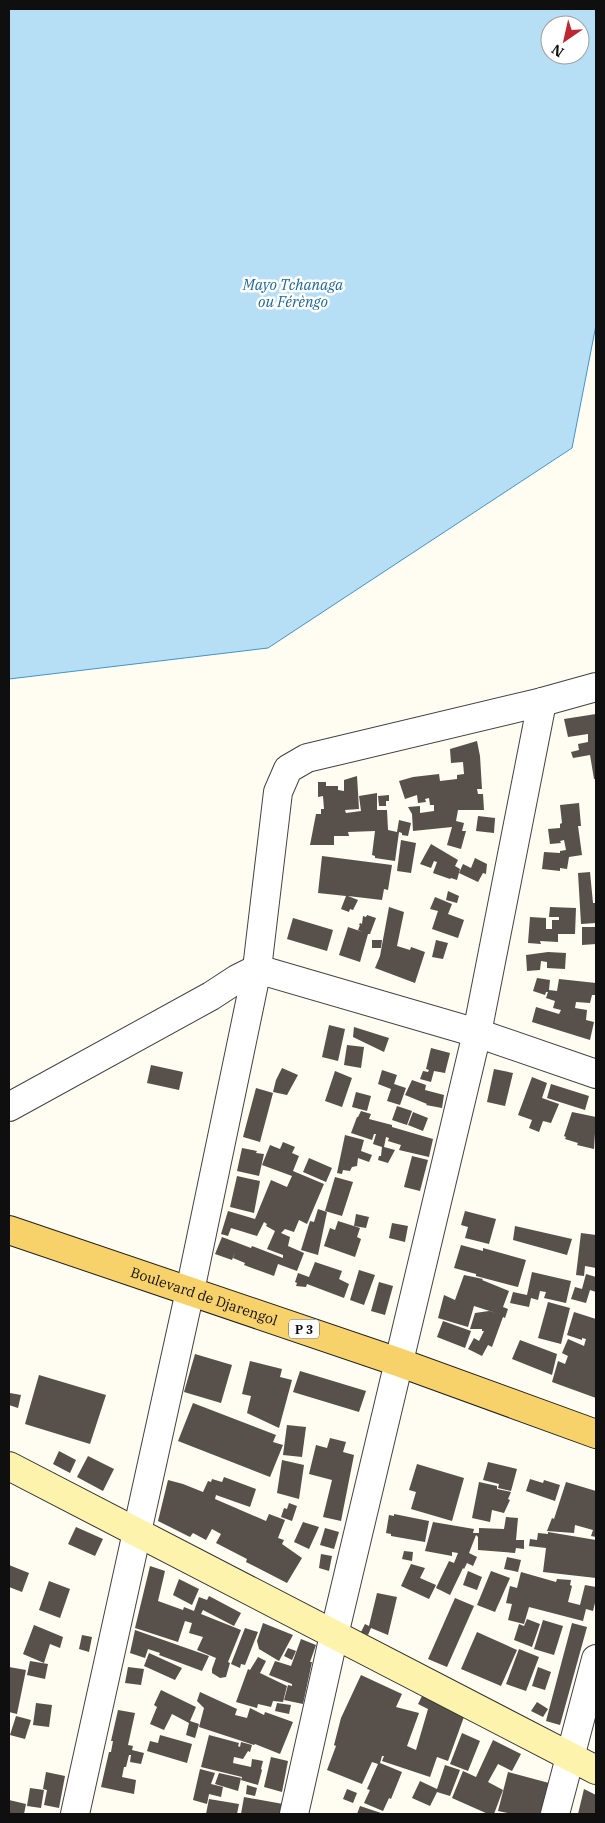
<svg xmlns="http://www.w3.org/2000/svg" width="605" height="1823" font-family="'IBM Plex Serif',serif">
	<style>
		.water { fill: #b6dff6; stroke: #3d96cc; fill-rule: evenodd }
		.building { fill: #57504b }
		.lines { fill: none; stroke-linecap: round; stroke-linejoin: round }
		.minor-casing { stroke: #424242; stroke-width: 30 }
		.secondary-casing { stroke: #313131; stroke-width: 30 }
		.primary-casing { stroke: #202020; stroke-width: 30 }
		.minor { stroke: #fff; stroke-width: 28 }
		.secondary { stroke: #fef3ad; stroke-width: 28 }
		.primary { stroke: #f7d169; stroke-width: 28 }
		.labels { text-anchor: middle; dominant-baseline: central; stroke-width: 5; stroke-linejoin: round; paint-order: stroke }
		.shield { fill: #fff; stroke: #575757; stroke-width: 1 }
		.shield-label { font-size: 12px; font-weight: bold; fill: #0f0f0f }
		.street-label { font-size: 14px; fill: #0f0f0f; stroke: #fff }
		.water-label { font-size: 15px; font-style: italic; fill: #1867a0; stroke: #fff }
	</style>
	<rect width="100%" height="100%" fill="#fffcf1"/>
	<path class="water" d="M9,9H596V325L572,448L268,648L9,679ZM550,25H580V55H550Z"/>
	<g class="building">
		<polygon points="596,714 596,779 594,779 590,755 573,758 571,752 579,750 578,744 588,742 588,734 568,737 564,719"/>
		<polygon points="477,741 480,756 482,789 477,789 478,794 483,794 484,810 458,810 456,821 464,823 462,831 466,831 461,849 447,845 452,827 413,831 412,814 408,807 420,806 420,813 434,811 434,805 430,805 429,798 425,799 426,802 418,803 417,795 405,799 399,781 413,777 439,774 440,781 457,779 457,775 464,774 463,762 451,763 450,749"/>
		<polygon points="357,776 359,809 345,810 346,813 361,811 359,796 377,793 377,810 387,810 388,830 397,832 399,820 411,823 408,836 402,835 402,833 399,832 395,861 375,858 375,856 372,855 375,831 348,832 349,836 334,836 334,845 310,845 316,814 321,814 321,809 324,809 323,796 318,797 318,782 326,782 326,786 338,786 338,790 344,791 344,780"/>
		<polygon points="389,795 389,801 386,801 386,806 379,806 378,796"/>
		<polygon points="579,803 581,826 578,826 582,855 569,857 567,869 560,868 560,871 542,869 544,852 560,853 560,851 566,850 564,840 560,841 561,843 550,844 548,829 560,828 560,824 562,823 560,805"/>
		<polygon points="478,816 495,818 494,833 476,831"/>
		<polygon points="401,840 416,843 411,873 397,871"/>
		<polygon points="431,844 458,860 455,866 460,869 457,880 451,878 450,879 433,873 437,862 434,861 431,868 420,864"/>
		<polygon points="322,856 392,865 388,890 384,889 382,900 348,896 358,900 353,910 350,909 349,912 341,909 346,896 318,893"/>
		<polygon points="475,858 487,864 486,874 483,873 478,882 459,873 463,864 471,868"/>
		<polygon points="590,872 593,903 596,903 596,923 581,924 578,873"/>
		<polygon points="448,891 459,896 457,903 446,900"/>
		<polygon points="435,897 452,904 448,914 464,920 458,938 432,929 438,911 430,909"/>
		<polygon points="389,907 404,912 397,946 410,950 411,947 425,952 415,983 375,968 380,956"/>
		<polygon points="550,907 576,908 575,934 558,934 558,942 540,941 541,944 528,943 530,917 546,918 546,929 552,929 552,920 559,920 559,917 549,917"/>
		<polygon points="367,915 376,918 370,934 368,934 360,962 339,955 348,927 363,932 358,930 360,925 359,925 360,923 362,924 363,916 366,917"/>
		<polygon points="293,918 333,930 327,951 287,939"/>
		<polygon points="582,927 596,927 596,944 582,945"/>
		<polygon points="372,940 382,940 381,948 372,948"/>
		<polygon points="436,940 448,943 443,959 432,957"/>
		<polygon points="548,952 566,953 565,969 547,968 547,962 541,961 540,970 527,971 526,955"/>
		<polygon points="537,978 550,980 549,990 557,991 559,979 596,983 596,995 592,995 590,1003 576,1002 575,1008 587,1010 586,1020 594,1022 590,1040 532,1022 536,1007 559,1014 561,1010 553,1008 555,1001 546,998 548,992 546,992 545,995 533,991"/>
		<polygon points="329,1025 345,1029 338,1061 322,1057"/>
		<polygon points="354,1027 389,1038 384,1052 353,1037"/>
		<polygon points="347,1045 364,1047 361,1068 344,1065"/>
		<polygon points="431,1048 450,1053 445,1073 434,1071 431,1082 420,1079 423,1071 428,1072 429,1070 426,1069"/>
		<polygon points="151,1065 183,1072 179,1090 147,1083"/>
		<polygon points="282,1068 298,1075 287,1095 273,1092 276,1080"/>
		<polygon points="494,1069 513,1073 505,1106 487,1102"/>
		<polygon points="382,1070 397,1075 394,1084 406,1088 400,1105 387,1101 391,1089 378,1084"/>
		<polygon points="335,1071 352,1078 342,1107 325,1101"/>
		<polygon points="532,1077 547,1083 542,1098 559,1104 551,1123 543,1121 539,1132 529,1128 532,1120 518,1115"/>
		<polygon points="412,1080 426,1085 425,1090 444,1095 442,1108 426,1105 427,1104 405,1095"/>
		<polygon points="551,1084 589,1096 585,1110 547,1098"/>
		<polygon points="256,1088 273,1093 260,1142 243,1137"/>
		<polygon points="356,1092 371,1096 367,1111 352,1107"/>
		<polygon points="397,1106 412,1111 407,1125 392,1120"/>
		<polygon points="361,1111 371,1114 369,1119 392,1125 392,1127 433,1139 429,1157 399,1150 401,1145 388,1141 389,1138 386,1137 384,1147 395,1150 388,1163 378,1160 379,1156 381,1156 382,1147 373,1144 376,1134 374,1134 372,1140 351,1133 357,1117 358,1117"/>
		<polygon points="413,1112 428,1118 423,1131 408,1125"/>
		<polygon points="572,1112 596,1117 594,1149 577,1145 578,1143 565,1139 566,1137 564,1136"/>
		<polygon points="345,1135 364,1140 361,1151 372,1155 369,1162 358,1158 357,1166 352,1167 350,1171 343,1170 342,1174 337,1173"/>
		<polygon points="283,1142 295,1147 292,1153 299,1156 293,1171 324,1184 307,1224 299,1220 294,1232 285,1229 281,1233 290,1237 288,1246 304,1253 297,1271 278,1264 274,1276 244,1265 245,1263 233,1258 235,1252 232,1260 215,1254 222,1237 251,1248 252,1246 283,1258 283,1255 267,1249 275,1231 266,1226 267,1224 264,1222 257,1236 231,1228 228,1236 221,1234 228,1211 255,1219 271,1180 287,1187 292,1176 262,1165 270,1145 280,1149"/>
		<polygon points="242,1148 257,1151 256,1153 264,1154 259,1176 237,1171"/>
		<polygon points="412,1156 428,1160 420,1191 404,1187"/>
		<polygon points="309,1158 332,1168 326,1182 303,1172"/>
		<polygon points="237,1176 260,1181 254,1213 230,1207"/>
		<polygon points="335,1177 353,1182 342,1216 325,1211"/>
		<polygon points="318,1209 327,1212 318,1255 301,1250 310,1221 314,1222"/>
		<polygon points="465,1211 496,1219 489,1244 465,1238 468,1227 461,1225"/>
		<polygon points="356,1214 369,1217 366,1228 354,1226"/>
		<polygon points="338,1221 360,1228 357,1237 361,1239 355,1257 324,1246 330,1228 335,1230"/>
		<polygon points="392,1223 408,1226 405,1242 389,1238"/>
		<polygon points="515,1226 572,1239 567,1255 513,1240"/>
		<polygon points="581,1233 596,1235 596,1268 585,1266 584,1276 576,1275"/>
		<polygon points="461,1245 483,1251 483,1248 526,1260 518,1287 476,1276 476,1274 454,1268"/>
		<polygon points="315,1262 342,1271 339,1279 349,1284 344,1298 307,1284 306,1287 296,1286 297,1283 295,1282 298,1273 309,1277"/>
		<polygon points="359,1270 375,1275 364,1305 350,1300"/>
		<polygon points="532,1272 571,1281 566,1303 544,1298 546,1292 540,1291 538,1300 531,1298 529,1307 510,1303 513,1292 527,1295"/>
		<polygon points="586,1274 596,1277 596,1292 590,1290 586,1303 571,1299 575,1287 582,1289"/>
		<polygon points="464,1275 483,1279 482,1280 509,1291 503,1307 508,1309 505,1318 503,1317 492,1347 488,1345 482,1356 468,1349 474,1338 479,1341 484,1331 482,1331 482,1329 470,1329 475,1313 489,1311 496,1313 474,1306 468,1327 438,1318 444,1295 455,1300"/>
		<polygon points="379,1282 393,1286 385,1315 371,1311"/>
		<polygon points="548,1302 570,1308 561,1344 538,1338"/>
		<polygon points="574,1312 596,1319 596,1398 552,1382 558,1361 565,1364 568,1356 562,1353 568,1339 584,1346 586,1339 582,1338 582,1340 567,1335"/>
		<polygon points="443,1321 471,1331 465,1348 437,1337"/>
		<polygon points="520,1340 557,1354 552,1375 512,1359"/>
		<polygon points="195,1354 232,1365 221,1403 184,1392"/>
		<polygon points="250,1361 282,1369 280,1377 292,1380 279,1428 247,1413 251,1396 242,1394"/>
		<polygon points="300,1371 366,1391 359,1412 293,1392"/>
		<polygon points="39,1375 106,1395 90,1444 25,1424"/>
		<polygon points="10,1393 21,1395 18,1408 9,1405"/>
		<polygon points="193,1403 276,1435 273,1442 283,1445 270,1477 178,1441"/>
		<polygon points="287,1425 306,1427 302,1457 283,1455"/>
		<polygon points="330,1438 346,1442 343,1452 354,1455 341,1521 323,1517 332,1480 309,1474 316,1445 327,1448"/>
		<polygon points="59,1451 76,1460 70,1473 53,1464"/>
		<polygon points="88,1456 114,1469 103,1491 77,1477"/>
		<polygon points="282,1460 304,1465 299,1499 277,1493"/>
		<polygon points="488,1462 517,1469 511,1491 498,1488 499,1484 483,1480"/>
		<polygon points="417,1464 464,1478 452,1521 411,1509 416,1492 409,1490"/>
		<polygon points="224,1477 256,1489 250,1507 216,1495 215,1499 266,1521 269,1514 285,1520 278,1538 284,1540 282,1544 302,1558 287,1583 246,1562 247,1559 216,1543 221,1534 212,1529 206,1540 193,1533 190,1537 158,1521 168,1480 183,1484 203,1492 208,1481 211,1482 212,1479 222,1482"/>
		<polygon points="530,1479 543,1483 544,1480 560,1485 555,1501 526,1491"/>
		<polygon points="479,1482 497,1486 497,1491 497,1489 511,1492 508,1499 510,1500 504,1513 492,1510 490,1522 472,1518"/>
		<polygon points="566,1482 596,1491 596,1537 591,1536 593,1530 575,1525 574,1533 547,1531 552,1518 554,1519"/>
		<polygon points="289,1503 297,1506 292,1521 281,1517 284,1508 287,1509"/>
		<polygon points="394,1514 429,1521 425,1542 391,1536 391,1534 386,1533 389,1515 394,1516"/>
		<polygon points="506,1517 518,1518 516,1540 524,1540 524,1549 516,1548 515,1553 478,1550 478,1537 476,1535 469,1553 477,1557 473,1566 467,1563 464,1569 463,1568 450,1595 436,1588 449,1561 454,1563 458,1553 452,1552 452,1556 425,1551 433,1522 474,1529 473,1533 479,1533 479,1528 504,1529"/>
		<polygon points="303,1522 319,1527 309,1549 294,1542"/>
		<polygon points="76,1527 103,1539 95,1556 68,1544"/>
		<polygon points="325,1528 339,1532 334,1549 320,1545"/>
		<polygon points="548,1532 596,1540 596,1578 543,1572 546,1548 529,1546 530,1539 537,1540 538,1533 548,1534"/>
		<polygon points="404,1551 413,1552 412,1561 402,1559"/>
		<polygon points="321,1554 332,1556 329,1571 319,1568"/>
		<polygon points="507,1557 521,1560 518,1572 504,1569"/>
		<polygon points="411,1564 425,1568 420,1578 436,1585 429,1599 401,1586"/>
		<polygon points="9,1565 29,1573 22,1592 9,1587"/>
		<polygon points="150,1566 165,1571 158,1601 183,1610 184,1607 194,1611 199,1597 207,1600 209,1596 241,1613 234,1626 203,1610 201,1614 241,1630 228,1662 230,1663 226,1677 220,1678 212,1673 212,1669 216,1658 197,1650 203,1637 189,1633 192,1623 185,1621 178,1642 135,1628"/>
		<polygon points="468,1571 482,1577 477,1590 463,1585"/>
		<polygon points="491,1571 510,1578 495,1612 477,1605"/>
		<polygon points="521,1572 556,1582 557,1579 571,1580 570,1585 572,1586 568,1602 580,1605 585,1585 596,1587 596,1599 593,1611 586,1609 583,1621 529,1607 524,1624 508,1620 512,1604 506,1603 510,1586 517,1588"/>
		<polygon points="179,1579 199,1589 192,1605 173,1595"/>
		<polygon points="49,1581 70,1589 60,1618 39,1610"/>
		<polygon points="377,1593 397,1597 388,1635 371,1628 368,1635 361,1632 365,1624 369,1626"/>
		<polygon points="455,1598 474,1606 447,1667 428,1659"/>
		<polygon points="527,1619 540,1624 532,1647 514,1640 519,1624 524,1626"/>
		<polygon points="543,1620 563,1626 554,1655 534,1649"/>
		<polygon points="263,1623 293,1635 279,1661 259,1649 257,1641"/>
		<polygon points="572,1623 587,1627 560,1725 546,1721"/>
		<polygon points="34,1625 63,1637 60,1648 50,1644 44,1663 23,1654"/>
		<polygon points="245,1628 258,1632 245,1665 241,1664 240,1668 231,1664"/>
		<polygon points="135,1630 209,1656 202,1671 159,1655 160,1653 148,1649 145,1658 130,1653"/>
		<polygon points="477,1632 517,1650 501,1686 461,1669"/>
		<polygon points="82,1635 92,1637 89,1652 79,1649"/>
		<polygon points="301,1639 316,1645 310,1662 312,1662 303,1704 284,1700 288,1685 292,1686 292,1684 269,1675 275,1661 291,1666"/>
		<polygon points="288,1648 296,1651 292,1660 284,1656"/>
		<polygon points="519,1649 539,1657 526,1691 506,1684"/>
		<polygon points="149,1653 182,1668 175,1680 144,1666"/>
		<polygon points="258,1657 266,1661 260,1673 287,1686 283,1702 273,1701 271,1707 258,1704 257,1708 236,1702 248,1669 250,1670"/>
		<polygon points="30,1661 48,1664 45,1679 27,1675"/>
		<polygon points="9,1667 26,1670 17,1714 9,1712"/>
		<polygon points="128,1667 144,1669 141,1685 125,1683"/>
		<polygon points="538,1667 551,1672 545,1690 532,1686"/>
		<polygon points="361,1675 402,1694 396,1707 419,1713 407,1746 416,1750 428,1709 418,1704 423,1694 465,1714 448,1761 437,1757 430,1777 382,1761 384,1756 382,1756 380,1763 402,1772 391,1799 389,1798 383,1811 364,1803 370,1790 367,1789 378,1764 372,1762 362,1784 327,1770 336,1746 334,1745 341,1718"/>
		<polygon points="161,1690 196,1707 190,1721 199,1724 195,1738 186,1735 189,1723 172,1714 164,1730 150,1724 157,1707 154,1705"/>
		<polygon points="200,1692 237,1709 235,1715 247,1718 250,1708 264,1715 265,1712 293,1722 280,1754 255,1744 254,1745 199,1727 204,1708 197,1701"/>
		<polygon points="537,1702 548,1709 543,1717 531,1711"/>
		<polygon points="36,1703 52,1705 49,1727 33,1725"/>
		<polygon points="277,1703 291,1705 289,1714 275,1711"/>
		<polygon points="118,1710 135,1713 128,1745 133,1746 132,1750 144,1753 141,1764 130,1762 131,1755 129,1755 126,1767 124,1767 122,1777 136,1780 134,1794 101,1787 109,1752 111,1752 113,1741 111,1741"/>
		<polygon points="16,1716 31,1720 25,1739 10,1735"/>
		<polygon points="462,1733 480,1741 468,1771 450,1764"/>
		<polygon points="160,1735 192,1744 187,1763 147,1751 150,1741 158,1743"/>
		<polygon points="209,1735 239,1743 238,1746 240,1747 241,1742 252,1745 250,1752 248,1751 243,1759 234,1757 233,1763 251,1767 252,1759 263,1761 261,1769 262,1770 258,1785 241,1780 242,1777 201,1767"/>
		<polygon points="493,1740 521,1754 512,1771 498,1764 488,1782 503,1790 494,1814 488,1814 452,1798 463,1771 476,1777"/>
		<polygon points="271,1757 288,1761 282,1792 264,1787"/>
		<polygon points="445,1765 460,1770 450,1796 437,1792 430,1806 412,1798 420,1781 437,1789"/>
		<polygon points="200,1769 215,1773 211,1784 223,1787 221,1797 209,1794 207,1804 193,1800"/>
		<polygon points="46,1772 65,1776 59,1808 44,1805 47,1790 43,1789"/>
		<polygon points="508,1772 549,1783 540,1814 512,1814 498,1811"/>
		<polygon points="219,1773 241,1778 238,1791 215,1784"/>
		<polygon points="247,1785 257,1788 255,1796 246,1794"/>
		<polygon points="30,1788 44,1790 41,1808 27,1806"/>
		<polygon points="347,1789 357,1793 353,1803 343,1799"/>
		<polygon points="584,1789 596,1795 596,1814 578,1814"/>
		<polygon points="244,1797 283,1804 281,1814 241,1814"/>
		<polygon points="209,1799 239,1804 237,1814 206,1814"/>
		<polygon points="9,1800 26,1804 24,1814 9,1814"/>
		<polygon points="360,1806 384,1814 357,1814"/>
	</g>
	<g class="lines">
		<defs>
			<g id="minor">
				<polyline points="9,1107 211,996 237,979 257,969 477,1033 596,1074"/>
				<polyline points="75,1814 190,1291 257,969 278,792 288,769 307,758 542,702 596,687"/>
				<polyline points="294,1814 334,1635 477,1033 542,702"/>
				<polyline points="555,1814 596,1659"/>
			</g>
			<polyline id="secondary" points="9,1466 596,1770"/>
			<g id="primary">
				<path id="s1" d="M9,1230L398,1362L596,1434"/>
			</g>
		</defs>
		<use href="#minor" class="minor-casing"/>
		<use href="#secondary" class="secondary-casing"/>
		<use href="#primary" class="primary-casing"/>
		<use href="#minor" class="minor"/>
		<use href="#secondary" class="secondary"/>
		<use href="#primary" class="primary"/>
	</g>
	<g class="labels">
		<rect class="shield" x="289" y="1319.5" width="30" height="19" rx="4"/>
		<g class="shield-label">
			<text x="304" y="1329">P 3</text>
		</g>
		<g class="street-label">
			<text stroke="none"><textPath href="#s1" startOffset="206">Boulevard de Djarengol</textPath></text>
		</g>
		<g class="water-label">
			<text x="293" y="284">Mayo Tchanaga<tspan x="293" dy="17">ou Férèngo</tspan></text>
		</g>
	</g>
	<rect width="605" height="1823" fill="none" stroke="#0f0f0f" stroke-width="20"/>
	<g transform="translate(565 40) rotate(214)"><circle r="24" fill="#ffffff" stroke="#9f9f9f"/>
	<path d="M0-4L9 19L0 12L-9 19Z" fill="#be2731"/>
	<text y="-8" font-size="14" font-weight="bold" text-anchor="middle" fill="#0f0f0f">N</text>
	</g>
</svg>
